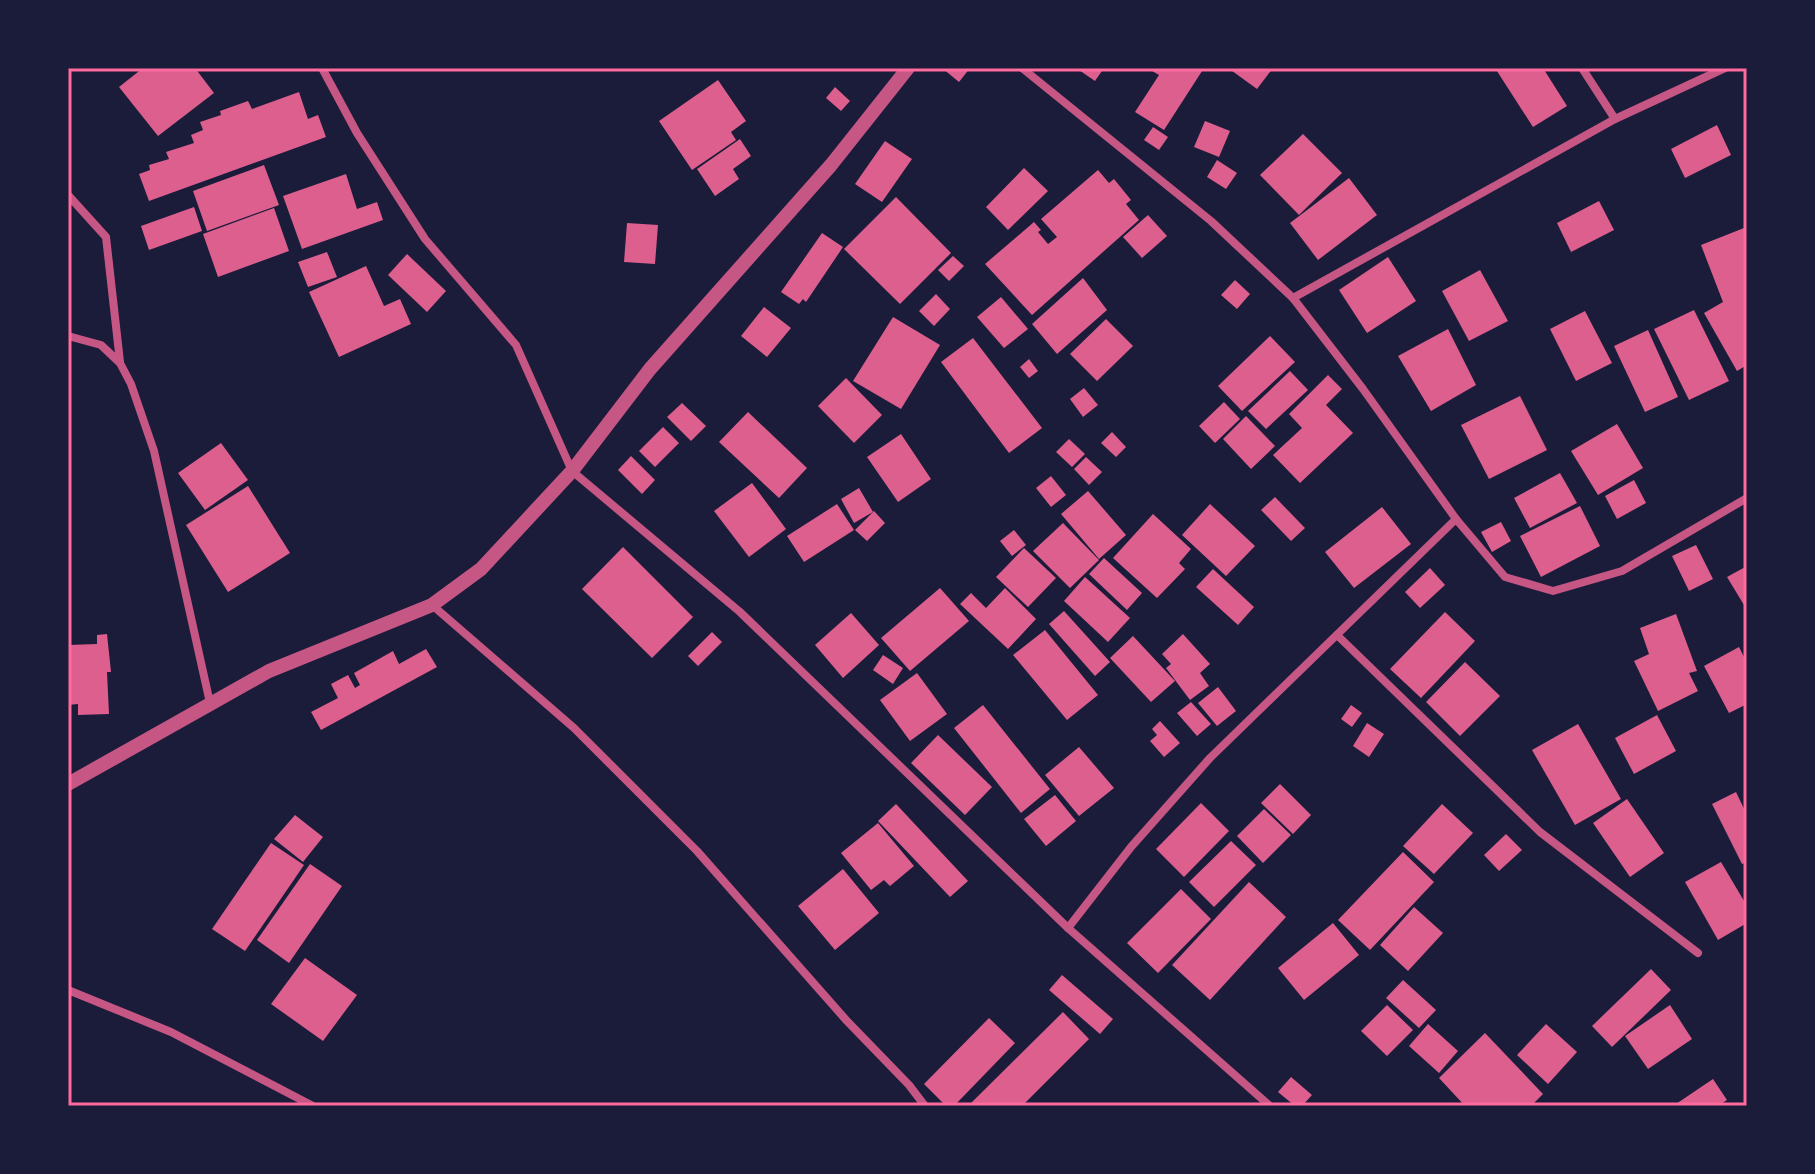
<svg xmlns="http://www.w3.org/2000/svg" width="1815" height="1174" font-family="'Fira Sans',sans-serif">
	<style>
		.building { fill: #dd5f8e }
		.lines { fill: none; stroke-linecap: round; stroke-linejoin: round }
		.minor { stroke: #c65784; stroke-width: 8 }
		.tertiary { stroke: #c65784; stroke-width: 14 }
		.neatline { fill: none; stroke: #ff6b9d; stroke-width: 3 }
	</style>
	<rect width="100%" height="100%" fill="#1b1b3a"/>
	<g class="building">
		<polygon points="143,68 195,68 214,93 158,136 119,87"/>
		<polygon points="942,68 970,68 959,82"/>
		<polygon points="1076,68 1104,68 1095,81"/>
		<polygon points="1147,68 1204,68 1164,130 1135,112 1159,75"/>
		<polygon points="1228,68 1273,68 1257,89"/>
		<polygon points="1495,68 1543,68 1567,106 1533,127"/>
		<polygon points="718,80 746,121 731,132 736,140 692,170 659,121"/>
		<polygon points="835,87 850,101 841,111 826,98"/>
		<polygon points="299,92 308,119 318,115 326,137 149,201 139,174 150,170 149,165 169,159 166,152 194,143 191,135 203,130 200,122 221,115 220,111 248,101 252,109"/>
		<polygon points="1205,121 1230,131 1219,157 1194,147"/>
		<polygon points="1717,125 1731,155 1685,178 1671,149"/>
		<polygon points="1153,127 1168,137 1159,150 1144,140"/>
		<polygon points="1303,134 1342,173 1299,215 1260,175"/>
		<polygon points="740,139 751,156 733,169 739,179 715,196 697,169"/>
		<polygon points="885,141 912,159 882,202 855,184"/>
		<polygon points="1217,160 1237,173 1226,189 1207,177"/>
		<polygon points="264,165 279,205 207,231 193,191"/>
		<polygon points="1024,168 1048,191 1008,230 986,207"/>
		<polygon points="1098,170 1109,183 1114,179 1131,200 1126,204 1139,220 1032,315 985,264 1034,222 1041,230 1038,232 1048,244 1057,237 1041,219"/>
		<polygon points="346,174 357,209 377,202 383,220 302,249 283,196"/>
		<polygon points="1349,178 1377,215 1318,260 1290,223"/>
		<polygon points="896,197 951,253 900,304 844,249"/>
		<polygon points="1599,201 1614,230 1571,252 1557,223"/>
		<polygon points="194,207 202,231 149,250 141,226"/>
		<polygon points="274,208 289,251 218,277 203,234"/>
		<polygon points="1148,215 1167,236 1142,258 1123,237"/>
		<polygon points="627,223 658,225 655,264 624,262"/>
		<polygon points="1744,228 1747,235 1747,365 1737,371 1704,313 1723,302 1701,245"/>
		<polygon points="822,233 843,247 806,302 803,299 799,304 781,292"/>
		<polygon points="327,252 337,277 308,287 298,262"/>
		<polygon points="407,254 446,291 427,312 388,275"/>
		<polygon points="953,256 964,266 949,281 938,270"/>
		<polygon points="1388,257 1416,301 1367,333 1339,290"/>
		<polygon points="366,266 384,306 400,299 411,324 339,357 309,292"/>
		<polygon points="1480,270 1508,321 1469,341 1442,291"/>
		<polygon points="1083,278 1107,310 1057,354 1032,324"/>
		<polygon points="1235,280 1250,294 1237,309 1221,295"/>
		<polygon points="936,294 950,309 934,326 919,311"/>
		<polygon points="1001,297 1028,329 1004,348 977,317"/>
		<polygon points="764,307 791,328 767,357 741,336"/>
		<polygon points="1694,310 1729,381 1689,400 1654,329"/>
		<polygon points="1585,311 1612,363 1576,381 1550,329"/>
		<polygon points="893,317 940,345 901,409 853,381"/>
		<polygon points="1106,319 1133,346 1097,381 1070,354"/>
		<polygon points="1448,329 1476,385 1431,411 1398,356"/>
		<polygon points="1648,330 1678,397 1645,412 1614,346"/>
		<polygon points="1270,336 1295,362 1242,411 1218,386"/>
		<polygon points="973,338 1042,428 1009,453 941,362"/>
		<polygon points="1029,359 1038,371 1029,378 1020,367"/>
		<polygon points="1290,371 1308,390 1266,429 1248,411"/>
		<polygon points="1328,375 1342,389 1326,405 1353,433 1300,483 1273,455 1302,428 1289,414"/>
		<polygon points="846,378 882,415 854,443 818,406"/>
		<polygon points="1084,388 1098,405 1083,417 1070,399"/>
		<polygon points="1520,396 1547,450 1489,479 1461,425"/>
		<polygon points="1224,402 1240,419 1215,443 1199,426"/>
		<polygon points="682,403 706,426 691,441 667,417"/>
		<polygon points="748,412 807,468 779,498 719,442"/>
		<polygon points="1246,416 1275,446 1251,469 1223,439"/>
		<polygon points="1617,424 1643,468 1598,495 1571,451"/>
		<polygon points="663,427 679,443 655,467 639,451"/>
		<polygon points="1112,432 1126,447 1116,457 1101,443"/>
		<polygon points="901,434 931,479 898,502 867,457"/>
		<polygon points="1069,439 1085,454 1072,467 1056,452"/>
		<polygon points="221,443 248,480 205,510 178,473"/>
		<polygon points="631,456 655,480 642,494 618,470"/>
		<polygon points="1086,457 1102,472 1089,485 1074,469"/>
		<polygon points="1560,473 1577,503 1530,528 1514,498"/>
		<polygon points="1051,476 1066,495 1051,507 1036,488"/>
		<polygon points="1634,480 1646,503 1617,519 1605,496"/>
		<polygon points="752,483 786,529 749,557 714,511"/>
		<polygon points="248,486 290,553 228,592 186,525"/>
		<polygon points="859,488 873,512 854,523 841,499"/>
		<polygon points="1088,491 1126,535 1099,559 1061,514"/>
		<polygon points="1275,497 1305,528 1291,541 1261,510"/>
		<polygon points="837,504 854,530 804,562 787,536"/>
		<polygon points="1210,504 1255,546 1226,576 1182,535"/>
		<polygon points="1580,506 1600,546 1541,577 1520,536"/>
		<polygon points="1382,507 1411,544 1354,588 1325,552"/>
		<polygon points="874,511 885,523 867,541 855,530"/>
		<polygon points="1153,514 1191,549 1179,563 1185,569 1157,598 1113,558"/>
		<polygon points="1501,522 1511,541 1492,552 1481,532"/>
		<polygon points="1063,523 1099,560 1070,588 1033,551"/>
		<polygon points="1014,530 1026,545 1012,556 1000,541"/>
		<polygon points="1696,545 1713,579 1689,591 1672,556"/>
		<polygon points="623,547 693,617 652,658 582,589"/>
		<polygon points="1024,548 1056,578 1028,607 996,577"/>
		<polygon points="1104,558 1142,593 1127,610 1089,574"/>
		<polygon points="1747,566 1747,610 1727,577"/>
		<polygon points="1430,568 1445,585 1420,608 1405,592"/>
		<polygon points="1213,569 1254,607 1238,625 1196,587"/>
		<polygon points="1085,577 1130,618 1108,642 1064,601"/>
		<polygon points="940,588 969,621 910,671 881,638"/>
		<polygon points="1005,588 1036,619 1008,649 960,604 971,593 986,608"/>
		<polygon points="1064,611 1110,662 1095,676 1049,624"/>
		<polygon points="1445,612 1475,641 1421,698 1390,669"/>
		<polygon points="851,613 879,645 843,678 815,645"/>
		<polygon points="1676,614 1697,671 1689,673 1698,691 1658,711 1634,661 1649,654 1640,628"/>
		<polygon points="1045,630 1098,695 1067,720 1013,655"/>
		<polygon points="712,632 722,642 698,666 688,656"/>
		<polygon points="107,634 111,672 107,672 109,714 78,715 78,704 68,705 68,645 97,644 97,635"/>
		<polygon points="1183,634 1210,664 1200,673 1209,686 1190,700 1166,668 1171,664 1162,654"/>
		<polygon points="1133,636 1175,681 1151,702 1110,658"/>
		<polygon points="1739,647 1747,663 1747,704 1729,713 1704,666"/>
		<polygon points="426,649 437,667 321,730 311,712 338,698 331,684 348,675 355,688 360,685 354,673 393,651 399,664"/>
		<polygon points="883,655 903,668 893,684 873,670"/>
		<polygon points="1465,662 1500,696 1460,736 1426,702"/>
		<polygon points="917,673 947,714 910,741 880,700"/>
		<polygon points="1218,687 1236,711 1217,726 1198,703"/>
		<polygon points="1191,702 1211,724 1197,736 1177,713"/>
		<polygon points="983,705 1050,789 1021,813 954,728"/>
		<polygon points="1351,705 1362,713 1352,727 1341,719"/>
		<polygon points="1657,715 1676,751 1634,774 1615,738"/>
		<polygon points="1160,721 1180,743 1164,757 1150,741 1157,735 1152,729"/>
		<polygon points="1367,723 1384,734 1369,757 1353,746"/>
		<polygon points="1578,724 1621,799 1575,825 1532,750"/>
		<polygon points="938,735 992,787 965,815 911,763"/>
		<polygon points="1079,747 1114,788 1079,816 1045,775"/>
		<polygon points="1280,784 1311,815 1293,834 1261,803"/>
		<polygon points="1736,792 1747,815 1747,862 1742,864 1712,804"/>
		<polygon points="1055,795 1076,821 1046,846 1024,819"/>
		<polygon points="1627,799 1664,853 1630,877 1593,823"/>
		<polygon points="1201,803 1229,831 1184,877 1156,849"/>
		<polygon points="896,804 968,881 950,897 878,821"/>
		<polygon points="1442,804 1473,833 1434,874 1403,846"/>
		<polygon points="1264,809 1291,835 1263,863 1237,836"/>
		<polygon points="295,815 323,837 303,862 274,839"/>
		<polygon points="878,823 914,866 890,886 884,880 871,890 841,853"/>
		<polygon points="1506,834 1522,850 1499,871 1484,855"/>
		<polygon points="1231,841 1256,865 1214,907 1189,882"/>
		<polygon points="271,843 304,865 245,951 212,929"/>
		<polygon points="1403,852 1434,882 1370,950 1338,920"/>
		<polygon points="1721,862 1747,906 1747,923 1718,940 1685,882"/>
		<polygon points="310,864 342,886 289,963 257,940"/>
		<polygon points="843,869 879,913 835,950 798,906"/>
		<polygon points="1249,882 1286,917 1210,1000 1172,965"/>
		<polygon points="1181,889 1211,919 1158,973 1127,943"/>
		<polygon points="1414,907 1443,933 1408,971 1380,945"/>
		<polygon points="1333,923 1359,955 1304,1000 1278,968"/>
		<polygon points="305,958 357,995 323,1041 271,1004"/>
		<polygon points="1651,969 1671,990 1612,1047 1592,1026"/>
		<polygon points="1062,975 1113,1019 1100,1034 1049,990"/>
		<polygon points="1403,980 1436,1010 1419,1028 1386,998"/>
		<polygon points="1387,1005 1413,1030 1387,1056 1361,1031"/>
		<polygon points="1670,1005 1692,1039 1648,1069 1625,1036"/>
		<polygon points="1063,1012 1089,1039 1022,1106 968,1106"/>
		<polygon points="989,1018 1015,1043 954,1106 946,1106 924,1084"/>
		<polygon points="1428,1024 1458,1051 1439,1073 1409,1046"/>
		<polygon points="1546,1024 1577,1052 1548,1084 1517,1055"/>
		<polygon points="1485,1033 1543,1094 1531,1106 1465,1106 1439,1078"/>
		<polygon points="1291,1077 1312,1095 1302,1106 1295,1106 1278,1092"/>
		<polygon points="1713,1079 1727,1100 1718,1106 1673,1106"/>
	</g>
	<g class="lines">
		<g class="minor">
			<polyline points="322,68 357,133 425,239 516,345 572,471 740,612 1068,928 1270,1106"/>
			<polyline points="1022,68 1211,221 1293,298 1363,389 1456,519 1505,577 1553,591 1622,571 1747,498"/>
			<polyline points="1582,68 1615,119"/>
			<polyline points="68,195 106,237 120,362"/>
			<polyline points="1293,298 1615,119 1725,68"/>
			<polyline points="68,336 101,345 120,363 131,384 154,451 210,703"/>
			<polyline points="432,605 574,728 697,851 847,1021 909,1085 925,1106"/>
			<polyline points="1337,635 1540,832 1698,953"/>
			<polyline points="1068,928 1131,847 1210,758 1456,519"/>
			<polyline points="68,990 171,1032 313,1106"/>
		</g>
		<polyline class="tertiary" points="68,784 269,671 432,605 481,569 572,471 650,369 831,165 908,68"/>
	</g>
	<rect width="1815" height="1174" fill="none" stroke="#1b1b3a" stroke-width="140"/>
	<rect x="70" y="70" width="1675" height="1034" class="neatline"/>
</svg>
